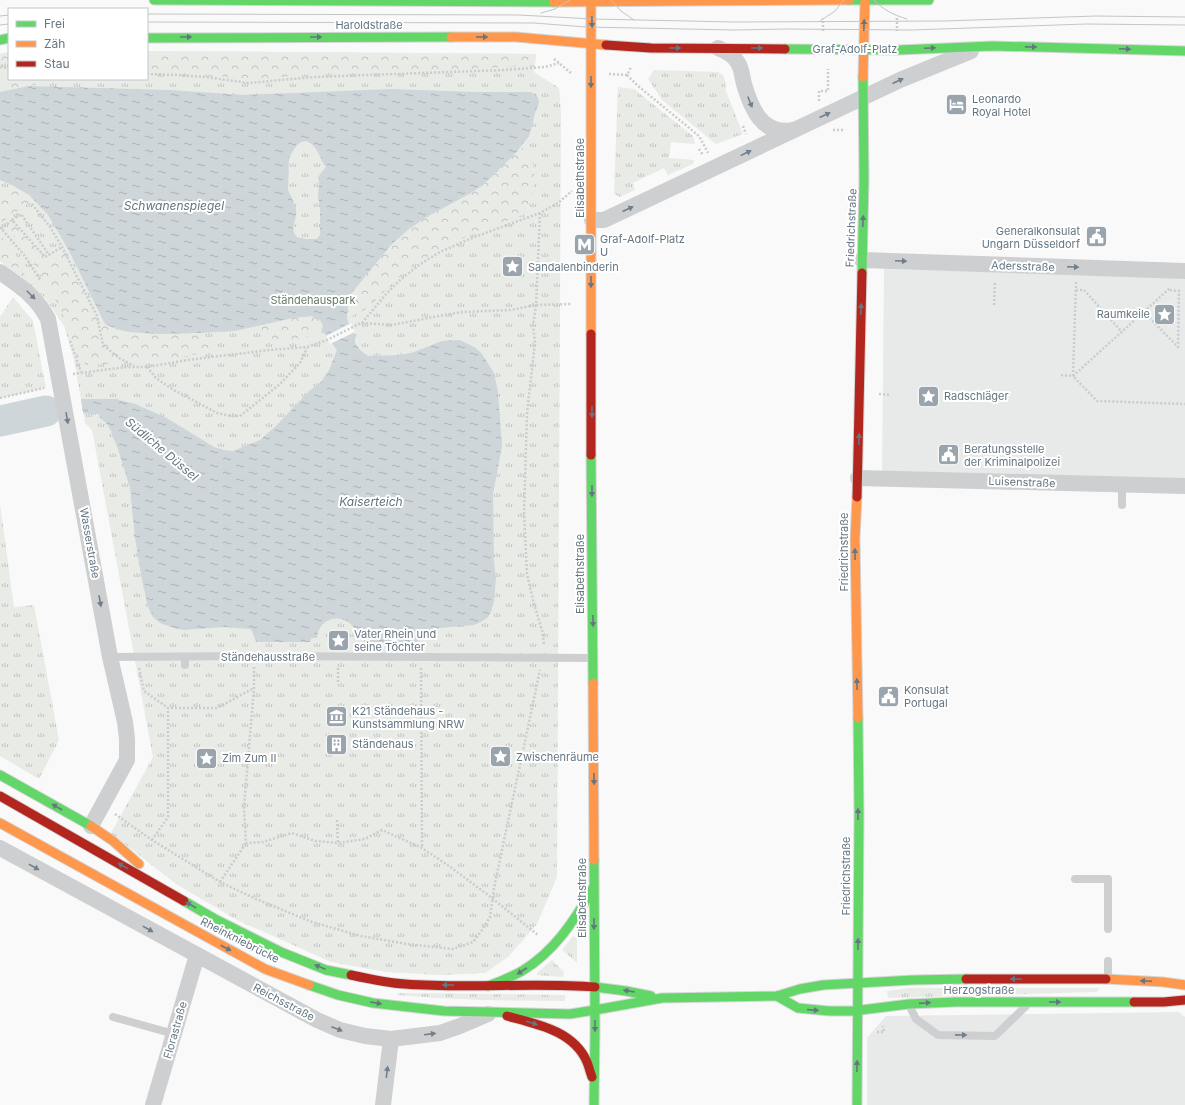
<svg xmlns="http://www.w3.org/2000/svg" width="1185" height="1105" font-family="Inter,sans-serif">
	<style>
		.built { fill: #e8e9e9 }
		.grass { fill: url(#grass-tufts) }
		.forest { fill: url(#forest-crowns) }
		.water { fill: url(#water-ripples); fill-rule: evenodd }
		.pier { fill: #f9f9f9 }
		.lines { fill: none; stroke-linecap: round; stroke-linejoin: round }
		.river { stroke: #ced6d9; stroke-width: 31 }
		.fast-casing { stroke: #d5d6d7; stroke-width: 11 }
		.slow-casing { stroke: #d5d6d7; stroke-width: 11 }
		.jam-casing { stroke: #d5d6d7; stroke-width: 11 }
		.path { stroke: #cbcccd; stroke-width: 2.5; stroke-dasharray: 2 2; stroke-linecap: butt }
		.lane { stroke: #cecfd0; stroke-width: 8 }
		.street { stroke: #cecfd0; stroke-width: 16 }
		.fast { stroke: #63d668; stroke-width: 9 }
		.slow { stroke: #ff974d; stroke-width: 9 }
		.jam { stroke: #b3261e; stroke-width: 9 }
		.tram { stroke: #c3c5c6; stroke-width: 1 }
		.oneway { fill: #657683 }
		.oneway2 { fill: #707f8b }
		.labels { text-anchor: middle; dominant-baseline: central; stroke-width: 4; stroke-linejoin: round; paint-order: stroke }
		.street-label { font-size: 11px; fill: #657683; stroke: #fff }
		.poi-label { font-size: 11px; fill: #657683; stroke: #fff; text-anchor: start }
		.park-label { font-size: 11px; fill: #687a64; stroke: #fff }
		.water-label { font-size: 12px; font-style: italic; fill: #60757c; stroke: #fff }
	</style>
	<defs>
		<pattern id="grass-tufts" width="24" height="20" patternUnits="userSpaceOnUse"><rect width="24" height="20" fill="#e8ebe6"/><path d="M3 7l-1-3M5 7V3M7 7l1-3M15 17l-1-3M17 17v-4M19 17l1-3" fill="none" stroke="#c0c3c0"/></pattern>
		<pattern id="forest-crowns" width="20" height="18" patternUnits="userSpaceOnUse"><rect width="20" height="18" fill="#e8ebe6"/><path d="M2 6a3 3 0 1 1 6 0M12 15a3 3 0 1 1 6 0" fill="none" stroke="#c0c3c0"/></pattern>
		<pattern id="water-ripples" width="26" height="14" patternUnits="userSpaceOnUse"><rect width="26" height="14" fill="#ced6d9"/><path d="M2 4q2-2 4 0t4 0M15 11q2-2 4 0t4 0" fill="none" stroke="#abb2b5"/></pattern>
	</defs>
	<rect width="100%" height="100%" fill="#f9f9f9"/>
	<g class="built">
		<polygon points="884,269 1185,277 1185,484 882,475"/>
		<polygon points="1179,1012 1185,1017 1185,1105 867,1105 867,1038 886,1016"/>
	</g>
	<g class="grass">
		<polygon points="147,51 536,54 534,72 559,88 561,112 557,877 537,924 508,957 485,973 440,975 386,972 331,962 237,920 176,884 111,833 153,757 92,430 85,423 74,360 64,326 45,298 20,277 0,261 0,54 9,52 9,79 147,79"/>
		<polygon points="654,70 718,72 723,75 725,80 726,91 743,134 716,144 662,100 648,79"/>
		<polygon points="618,87 634,89 693,136 695,144 671,142 669,158 694,160 693,164 668,175 664,168 633,183 635,190 620,197 614,194"/>
		<polygon points="13,297 33,321 46,388 0,398 0,317"/>
		<polygon points="0,504 14,607 34,605 59,740 39,779 0,756"/>
		<polygon points="573,936 577,938 577,963 562,950"/>
		<polygon points="552,960 564,972 563,977 537,975 537,973"/>
		<polygon points="909,988 1099,988 1097,992 888,998 887,991"/>
		<path d="M398,993L565,995V1001C509,1001 454,1000 398,995Z"/>
	</g>
	<g class="forest">
		<polygon points="147,51 536,54 535,65 438,71 327,73 246,80 213,75 147,70"/>
		<polygon points="9,52 9,64 0,63 0,54"/>
		<polygon points="9,77 9,79 46,79 45,82 29,86 0,92 0,78"/>
		<path d="M521,146C524,151 530,156 532,162C538,179 532,198 525,214C484,230 441,243 406,270C392,281 382,295 369,307C362,313 352,312 348,322C343,302 355,288 367,273C380,257 393,241 409,229C432,211 460,202 483,185C490,180 494,174 500,168C507,161 515,155 521,146Z"/>
		<polygon points="12,185 29,195 34,199 1,223 0,222 0,195"/>
		<polygon points="13,224 49,262 63,253 81,285 105,324 129,332 159,334 199,333 214,345 216,348 215,351 169,359 111,364 87,365 77,357 66,320 49,288 19,241 8,229"/>
		<path d="M0,235C12,248 22,261 26,279L24,280L0,261Z"/>
		<path d="M311,316C320,320 327,321 321,333L275,344L272,338L262,332L257,326L293,318Z"/>
	</g>
	<path class="water" d="M29,86L170,90L244,95L392,89L474,92H530L536,94L539,101L538,106L535,113L532,126L529,136L515,154L483,185L469,194L425,218L409,229L391,245L355,289L349,297L348,304L347,317L348,322L350,324L355,335V343L360,350L368,356L402,355L414,352L442,341L460,340L476,348L482,354L494,373L498,392L502,446L493,494L494,562L496,578L494,601L491,612L487,618L481,622L474,625L439,628L430,631L423,634L417,642H364V638H358C354,612 319,612 317,638H311V642H256L252,631L250,629L225,627L183,630L174,628L160,623L153,617L148,607L142,580L135,538L130,488L118,449L111,432H112L106,423L100,418L99,414H96V415L83,413L81,399H116L135,404L165,417L214,447L224,450L233,451L260,440L276,426L309,391L321,382L329,370L337,350L324,333H321L323,328L322,323L320,320L311,316L293,318L235,331L199,333L159,334L129,332L116,329L105,324L68,249L48,215L29,195L12,185L0,180V92ZM306,141C319,146 318,157 326,167L318,177L319,182L318,197L320,206V235L317,239H306L297,237L294,233L293,227L296,216V207L288,190L289,158L296,146L301,142Z"/>
	<polygon class="pier" points="351,323 355,332 330,344 326,336"/>
	<g class="lines">
		<polyline class="river" points="0,421 46,411"/>
		<defs>
			<g id="fast">
				<polyline points="154,0 554,2"/>
				<polyline points="849,0 929,0"/>
				<polyline points="147,38 451,37"/>
				<polyline points="0,40 9,38"/>
				<polyline points="785,49 899,50 992,46 1185,51"/>
				<polyline points="862,273 864,180 863,77"/>
				<polyline points="591,455 593,683"/>
				<polyline points="0,775 91,826"/>
				<polyline points="594,860 595,1029 594,1105"/>
				<polyline points="184,901 215,919 281,952 326,970 351,975"/>
				<polyline points="309,985 338,995 373,1003 444,1011 570,1014 595,1010"/>
				<path d="M488,986C500,982 511,977 522,971C554,952 575,920 593,888"/>
				<polyline points="595,987 626,991 651,996"/>
				<polyline points="777,996 798,1008 829,1011 853,1011 909,1004 955,1002 1134,1002"/>
				<polyline points="595,1010 662,998 777,996 800,989 823,985 913,980 966,979"/>
				<polyline points="857,1105 859,814 858,718"/>
			</g>
			<g id="slow">
				<polyline points="591,0 591,334"/>
				<polyline points="554,2 849,0"/>
				<polyline points="451,37 516,37 606,45"/>
				<polyline points="863,77 865,0"/>
				<polyline points="857,497 855,539 858,718"/>
				<polyline points="593,683 594,860"/>
				<polyline points="0,823 265,969 309,985"/>
				<polyline points="91,826 113,841 139,864"/>
				<polyline points="1106,979 1163,982 1185,985"/>
			</g>
			<g id="jam">
				<polyline points="606,45 651,48 785,49"/>
				<polyline points="591,334 591,455"/>
				<polyline points="857,497 862,273"/>
				<polyline points="0,796 184,901"/>
				<path d="M351,975C369,979 387,983 405,984C469,989 532,982 595,987"/>
				<polyline points="966,979 1106,979"/>
				<polyline points="1134,1002 1164,1002 1185,1000"/>
				<path d="M507,1016C537,1024 574,1031 587,1062C589,1067 590,1072 592,1077"/>
			</g>
		</defs>
		<use href="#fast" class="fast-casing"/>
		<use href="#slow" class="slow-casing"/>
		<use href="#jam" class="jam-casing"/>
		<g class="path">
			<polyline points="897,18 897,31"/>
			<polyline points="823,31 823,18"/>
			<polyline points="554,59 571,73 572,73"/>
			<polyline points="0,67 9,68"/>
			<polyline points="147,74 176,75 205,77 249,83 314,77 505,70 545,67 559,63"/>
			<polyline points="609,74 627,75 631,67"/>
			<polyline points="627,75 638,86 699,136 708,153"/>
			<polyline points="819,101 819,91 828,91 828,69"/>
			<polyline points="743,126 746,134"/>
			<polyline points="833,130 844,130"/>
			<polyline points="699,149 703,155"/>
			<polyline points="32,204 50,227 62,247 97,316 103,345 119,358 134,366"/>
			<polyline points="540,213 536,305 533,326 535,342 527,414 524,513 527,574 533,600 543,634 544,646"/>
			<polyline points="12,220 21,214 49,255"/>
			<polyline points="0,227 24,255 41,281"/>
			<polyline points="1,229 12,220 45,257 62,247"/>
			<polyline points="1076,282 1073,376 1097,401 1185,404"/>
			<polyline points="1076,290 1084,290 1122,332"/>
			<polyline points="994,305 995,281"/>
			<polyline points="1144,312 1178,347 1179,291 1169,290"/>
			<polyline points="362,323 386,294 400,280 419,265 440,252 472,238 499,228 540,213 558,203 572,191"/>
			<polyline points="70,341 81,372"/>
			<polyline points="147,367 156,378 172,389 217,413 231,416 240,416 280,384 300,363 307,348"/>
			<polyline points="73,374 126,367 147,367 188,360 269,350 307,347 327,340 361,323 392,325 444,315 463,312 510,310 536,305 572,304"/>
			<polyline points="1061,375 1073,376 1170,288"/>
			<polyline points="879,394 891,395"/>
			<polyline points="0,398 44,388"/>
			<polyline points="254,667 254,688 244,807 246,843 263,842 292,833 315,841 338,843 365,839 382,830 422,848 449,866 492,898 538,935"/>
			<polyline points="139,668 144,691 168,708"/>
			<polyline points="338,668 338,682"/>
			<polyline points="421,668 422,848"/>
			<polyline points="115,814 152,840 220,882 256,899 312,922 361,936 407,944 453,949 473,942 482,930 490,917 494,888 540,670"/>
			<polyline points="337,820 338,843"/>
			<polyline points="152,840 168,817 168,708 217,708 254,688"/>
			<polyline points="220,882 246,843"/>
			<polyline points="877,1032 884,1032 883,1026"/>
		</g>
		<g class="lane">
			<polyline points="1122,505 1122,485"/>
			<polyline points="110,657 254,656 592,658"/>
			<polyline points="185,665 185,657"/>
			<polyline points="1075,879 1108,879 1108,929"/>
			<polyline points="1108,961 1108,979"/>
			<polyline points="909,1005 916,1019 938,1035 995,1036 1026,1006"/>
			<polyline points="113,1017 174,1034"/>
		</g>
		<g class="street">
			<path d="M718,48C726,51 734,55 738,63C742,69 742,77 744,84C751,108 762,136 793,130"/>
			<polyline points="592,220 604,220 900,80 971,51"/>
			<polyline points="862,260 1185,271"/>
			<path d="M0,272C21,287 36,296 48,319L110,657L125,722L127,739V760L91,826"/>
			<polyline points="858,478 1185,486"/>
			<polyline points="0,848 317,1020 340,1030 365,1036 391,1039 440,1033 460,1026 488,1014"/>
			<polyline points="153,1105 197,955"/>
			<polyline points="383,1105 391,1039"/>
		</g>
		<use href="#fast" class="fast"/>
		<use href="#slow" class="slow"/>
		<use href="#jam" class="jam"/>
		<g class="tram">
			<polyline points="611,0 621,11 634,20"/>
			<path d="M874,0C883,10 894,15 907,19"/>
			<polyline points="541,13 555,9 570,0"/>
			<polyline points="147,14 519,15 592,19 735,22 944,21 1096,16 1185,17"/>
			<polyline points="0,16 9,15"/>
			<polyline points="820,21 835,11 844,0"/>
			<polyline points="147,22 534,23 586,27 735,30 786,29 912,30 1086,24 1185,25"/>
			<polyline points="0,25 9,24"/>
		</g>
	</g>
	<defs><path id="oneway-solid" d="M-6-.8H1V-3.2L6.5 0L1 3.2V.8H-6Z"/></defs>
	<g class="oneway">
		<use href="#oneway-solid" transform="translate(592 22) rotate(89)"/>
		<use href="#oneway-solid" transform="translate(864 25) rotate(-88)"/>
		<use href="#oneway-solid" transform="translate(186 37)"/>
		<use href="#oneway-solid" transform="translate(316 37)"/>
		<use href="#oneway-solid" transform="translate(482 37)"/>
		<use href="#oneway-solid" transform="translate(1031 47) rotate(1)"/>
		<use href="#oneway-solid" transform="translate(675 48)"/>
		<use href="#oneway-solid" transform="translate(757 48)"/>
		<use href="#oneway-solid" transform="translate(930 48) rotate(-2)"/>
		<use href="#oneway-solid" transform="translate(1125 49) rotate(2)"/>
		<use href="#oneway-solid" transform="translate(591 82) rotate(90)"/>
		<use href="#oneway-solid" transform="translate(863 221) rotate(-88)"/>
		<use href="#oneway-solid" transform="translate(591 282) rotate(90)"/>
		<use href="#oneway-solid" transform="translate(861 309) rotate(-89)"/>
		<use href="#oneway-solid" transform="translate(592 412) rotate(90)"/>
		<use href="#oneway-solid" transform="translate(859 439) rotate(-89)"/>
		<use href="#oneway-solid" transform="translate(592 491) rotate(90)"/>
		<use href="#oneway-solid" transform="translate(855 554) rotate(-91)"/>
		<use href="#oneway-solid" transform="translate(593 621) rotate(90)"/>
		<use href="#oneway-solid" transform="translate(857 684) rotate(-91)"/>
		<use href="#oneway-solid" transform="translate(594 779) rotate(90)"/>
		<use href="#oneway-solid" transform="translate(57 807) rotate(-150)"/>
		<use href="#oneway-solid" transform="translate(858 814) rotate(-90)"/>
		<use href="#oneway-solid" transform="translate(123 866) rotate(-151)"/>
		<use href="#oneway-solid" transform="translate(191 905) rotate(-150)"/>
		<use href="#oneway-solid" transform="translate(594 924) rotate(90)"/>
		<use href="#oneway-solid" transform="translate(858 944) rotate(-90)"/>
		<use href="#oneway-solid" transform="translate(226 948) rotate(28)"/>
		<use href="#oneway-solid" transform="translate(320 967) rotate(-158)"/>
		<use href="#oneway-solid" transform="translate(522 971) rotate(147)"/>
		<use href="#oneway-solid" transform="translate(1016 979) rotate(-180)"/>
		<use href="#oneway-solid" transform="translate(1146 981) rotate(-178)"/>
		<use href="#oneway-solid" transform="translate(448 985) rotate(-179)"/>
		<use href="#oneway-solid" transform="translate(629 991) rotate(-171)"/>
		<use href="#oneway-solid" transform="translate(1055 1002)"/>
		<use href="#oneway-solid" transform="translate(376 1003) rotate(9)"/>
		<use href="#oneway-solid" transform="translate(925 1003) rotate(-4)"/>
		<use href="#oneway-solid" transform="translate(813 1010) rotate(5)"/>
		<use href="#oneway-solid" transform="translate(532 1023) rotate(17)"/>
		<use href="#oneway-solid" transform="translate(595 1026) rotate(90)"/>
		<use href="#oneway-solid" transform="translate(857 1066) rotate(-89)"/>
	</g>
	<g class="oneway2">
		<use href="#oneway-solid" transform="translate(898 81) rotate(-24)"/>
		<use href="#oneway-solid" transform="translate(750 102) rotate(68)"/>
		<use href="#oneway-solid" transform="translate(825 115) rotate(-25)"/>
		<use href="#oneway-solid" transform="translate(746 153) rotate(-26)"/>
		<use href="#oneway-solid" transform="translate(628 209) rotate(-25)"/>
		<use href="#oneway-solid" transform="translate(901 261) rotate(2)"/>
		<use href="#oneway-solid" transform="translate(1073 267) rotate(2)"/>
		<use href="#oneway-solid" transform="translate(31 295) rotate(45)"/>
		<use href="#oneway-solid" transform="translate(67 418) rotate(80)"/>
		<use href="#oneway-solid" transform="translate(100 601) rotate(80)"/>
		<use href="#oneway-solid" transform="translate(34 867) rotate(29)"/>
		<use href="#oneway-solid" transform="translate(148 929) rotate(29)"/>
		<use href="#oneway-solid" transform="translate(337 1029) rotate(21)"/>
		<use href="#oneway-solid" transform="translate(430 1034) rotate(-7)"/>
		<use href="#oneway-solid" transform="translate(961 1035) rotate(1)"/>
		<use href="#oneway-solid" transform="translate(387 1072) rotate(-83)"/>
	</g>
	<defs>
		<symbol id="hotel-square" viewBox="-11 -11 22 22"><rect x="-9" y="-9" width="18" height="18" rx="4" fill="#99a4ac" stroke="#fff"/><path d="M-6-4.5h1.5V1H6V5H4.5V3h-9V5H-6ZM-4 0a1.8 1.8 0 1 1 3.6 0ZM.5 0V-2.5h3Q6-2.5 6 0Z" fill="#fff"/></symbol>
		<symbol id="civic-square" viewBox="-11 -11 22 22"><rect x="-9" y="-9" width="18" height="18" rx="4" fill="#99a4ac" stroke="#fff"/><path d="M-.6-6.5H3V-4.5H.6V-3L4-1V1h2V6H-6V1h2V-1L-.6-3ZM-1.2 2.5V6h2.4V2.5Z" fill="#fff"/></symbol>
		<symbol id="metro-square" viewBox="-11 -11 22 22"><rect x="-9" y="-9" width="18" height="18" rx="4" fill="#99a4ac" stroke="#fff"/><path d="M-5.5 5V-5H-3L0 0L3-5H5.5V5H3V-.5L0 4L-3-.5V5Z" fill="#fff"/></symbol>
		<symbol id="sight-square" viewBox="-11 -11 22 22"><rect x="-9" y="-9" width="18" height="18" rx="4" fill="#99a4ac" stroke="#fff"/><path d="M0-6L1.8-2.2L6-1.7L2.9 1.2L3.7 5.4L0 3.3L-3.7 5.4L-2.9 1.2L-6-1.7L-1.8-2.2Z" fill="#fff"/></symbol>
		<symbol id="museum-square" viewBox="-11 -11 22 22"><rect x="-9" y="-9" width="18" height="18" rx="4" fill="#99a4ac" stroke="#fff"/><path d="M0-6L6-3V-2H-6V-3ZM-5-1h2V3h-2ZM-1-1h2V3h-2ZM3-1h2V3H3ZM-6 4H6V6H-6Z" fill="#fff"/></symbol>
		<symbol id="building-square" viewBox="-11 -11 22 22"><rect x="-9" y="-9" width="18" height="18" rx="4" fill="#99a4ac" stroke="#fff"/><path d="M-4-6H4V6H1V3H-1V6H-4ZM-2.5-4.3h1.7v1.8h-1.7ZM.8-4.3h1.7v1.8H.8ZM-2.5-1h1.7V.8h-1.7ZM.8-1h1.7V.8H.8Z" fill="#fff"/></symbol>
	</defs>
	<g fill-rule="evenodd">
		<use href="#hotel-square" x="944" y="92" width="25" height="25"/>
		<use href="#civic-square" x="1084" y="224" width="25" height="25"/>
		<use href="#metro-square" x="572" y="232" width="25" height="25"/>
		<use href="#sight-square" x="500" y="254" width="25" height="25"/>
		<use href="#sight-square" x="1152" y="302" width="25" height="25"/>
		<use href="#sight-square" x="916" y="384" width="25" height="25"/>
		<use href="#civic-square" x="936" y="442" width="25" height="25"/>
		<use href="#sight-square" x="326" y="628" width="25" height="25"/>
		<use href="#civic-square" x="876" y="684" width="25" height="25"/>
		<use href="#museum-square" x="324" y="704" width="25" height="25"/>
		<use href="#building-square" x="324" y="732" width="25" height="25"/>
		<use href="#sight-square" x="488" y="744" width="25" height="25"/>
		<use href="#sight-square" x="194" y="746" width="25" height="25"/>
	</g>
	<g class="labels">
		<g class="street-label">
			<text x="369" y="25">Haroldstraße</text>
			<text x="855" y="49">Graf-Adolf-Platz</text>
			<text transform="translate(580 178) rotate(-90)">Elisabethstraße</text>
			<text transform="translate(851 228) rotate(-88)">Friedrichstraße</text>
			<text transform="translate(1023 266) rotate(2)">Adersstraße</text>
			<text transform="translate(1022 482) rotate(2)">Luisenstraße</text>
			<text transform="translate(90 543) rotate(80)">Wasserstraße</text>
			<text transform="translate(844 552) rotate(-90)">Friedrichstraße</text>
			<text transform="translate(580 574) rotate(-90)">Elisabethstraße</text>
			<text x="268" y="657">Ständehausstraße</text>
			<text transform="translate(846 876) rotate(-90)">Friedrichstraße</text>
			<text transform="translate(582 898) rotate(-90)">Elisabethstraße</text>
			<text transform="translate(240 940) rotate(27)">Rheinkniebrücke</text>
			<text x="979" y="990">Herzogstraße</text>
			<text transform="translate(284 1002) rotate(28)">Reichsstraße</text>
			<text transform="translate(175 1030) rotate(-74)">Florastraße</text>
		</g>
		<g class="poi-label">
			<text x="972" y="99">Leonardo<tspan x="972" dy="13">Royal Hotel</tspan></text>
			<text x="1080" y="231" text-anchor="end">Generalkonsulat<tspan x="1080" dy="13">Ungarn Düsseldorf</tspan></text>
			<text x="600" y="239">Graf-Adolf-Platz<tspan x="600" dy="13">U</tspan></text>
			<text x="528" y="267">Sandalenbinderin</text>
			<text x="1150" y="314" text-anchor="end">Raumkeile</text>
			<text x="944" y="396">Radschläger</text>
			<text x="964" y="449">Beratungsstelle<tspan x="964" dy="13">der Kriminalpolizei</tspan></text>
			<text x="354" y="634">Vater Rhein und<tspan x="354" dy="13">seine Töchter</tspan></text>
			<text x="904" y="690">Konsulat<tspan x="904" dy="13">Portugal</tspan></text>
			<text x="352" y="711">K21 Ständehaus -<tspan x="352" dy="13">Kunstsammlung NRW</tspan></text>
			<text x="352" y="744">Ständehaus</text>
			<text x="516" y="757">Zwischenräume</text>
			<text x="222" y="758">Zim Zum II</text>
		</g>
		<g class="park-label">
			<text x="313" y="300">Ständehauspark</text>
		</g>
		<g class="water-label">
			<text x="174" y="205">Schwanenspiegel</text>
			<text transform="translate(162 449) rotate(40)">Südliche Düssel</text>
			<text x="371" y="501">Kaiserteich</text>
		</g>
	</g>
	<rect x="8" y="8" width="140" height="72" fill="#ffffff" stroke="#c1c8cd"/>
	<rect x="16" y="21" width="20" height="6" fill="#63d668" stroke="#c1c8cd"/>
	<text x="44" y="28" font-size="12" fill="#657683">Frei</text>
	<rect x="16" y="41" width="20" height="6" fill="#ff974d" stroke="#c1c8cd"/>
	<text x="44" y="48" font-size="12" fill="#657683">Zäh</text>
	<rect x="16" y="61" width="20" height="6" fill="#b3261e" stroke="#c1c8cd"/>
	<text x="44" y="68" font-size="12" fill="#657683">Stau</text>
</svg>
